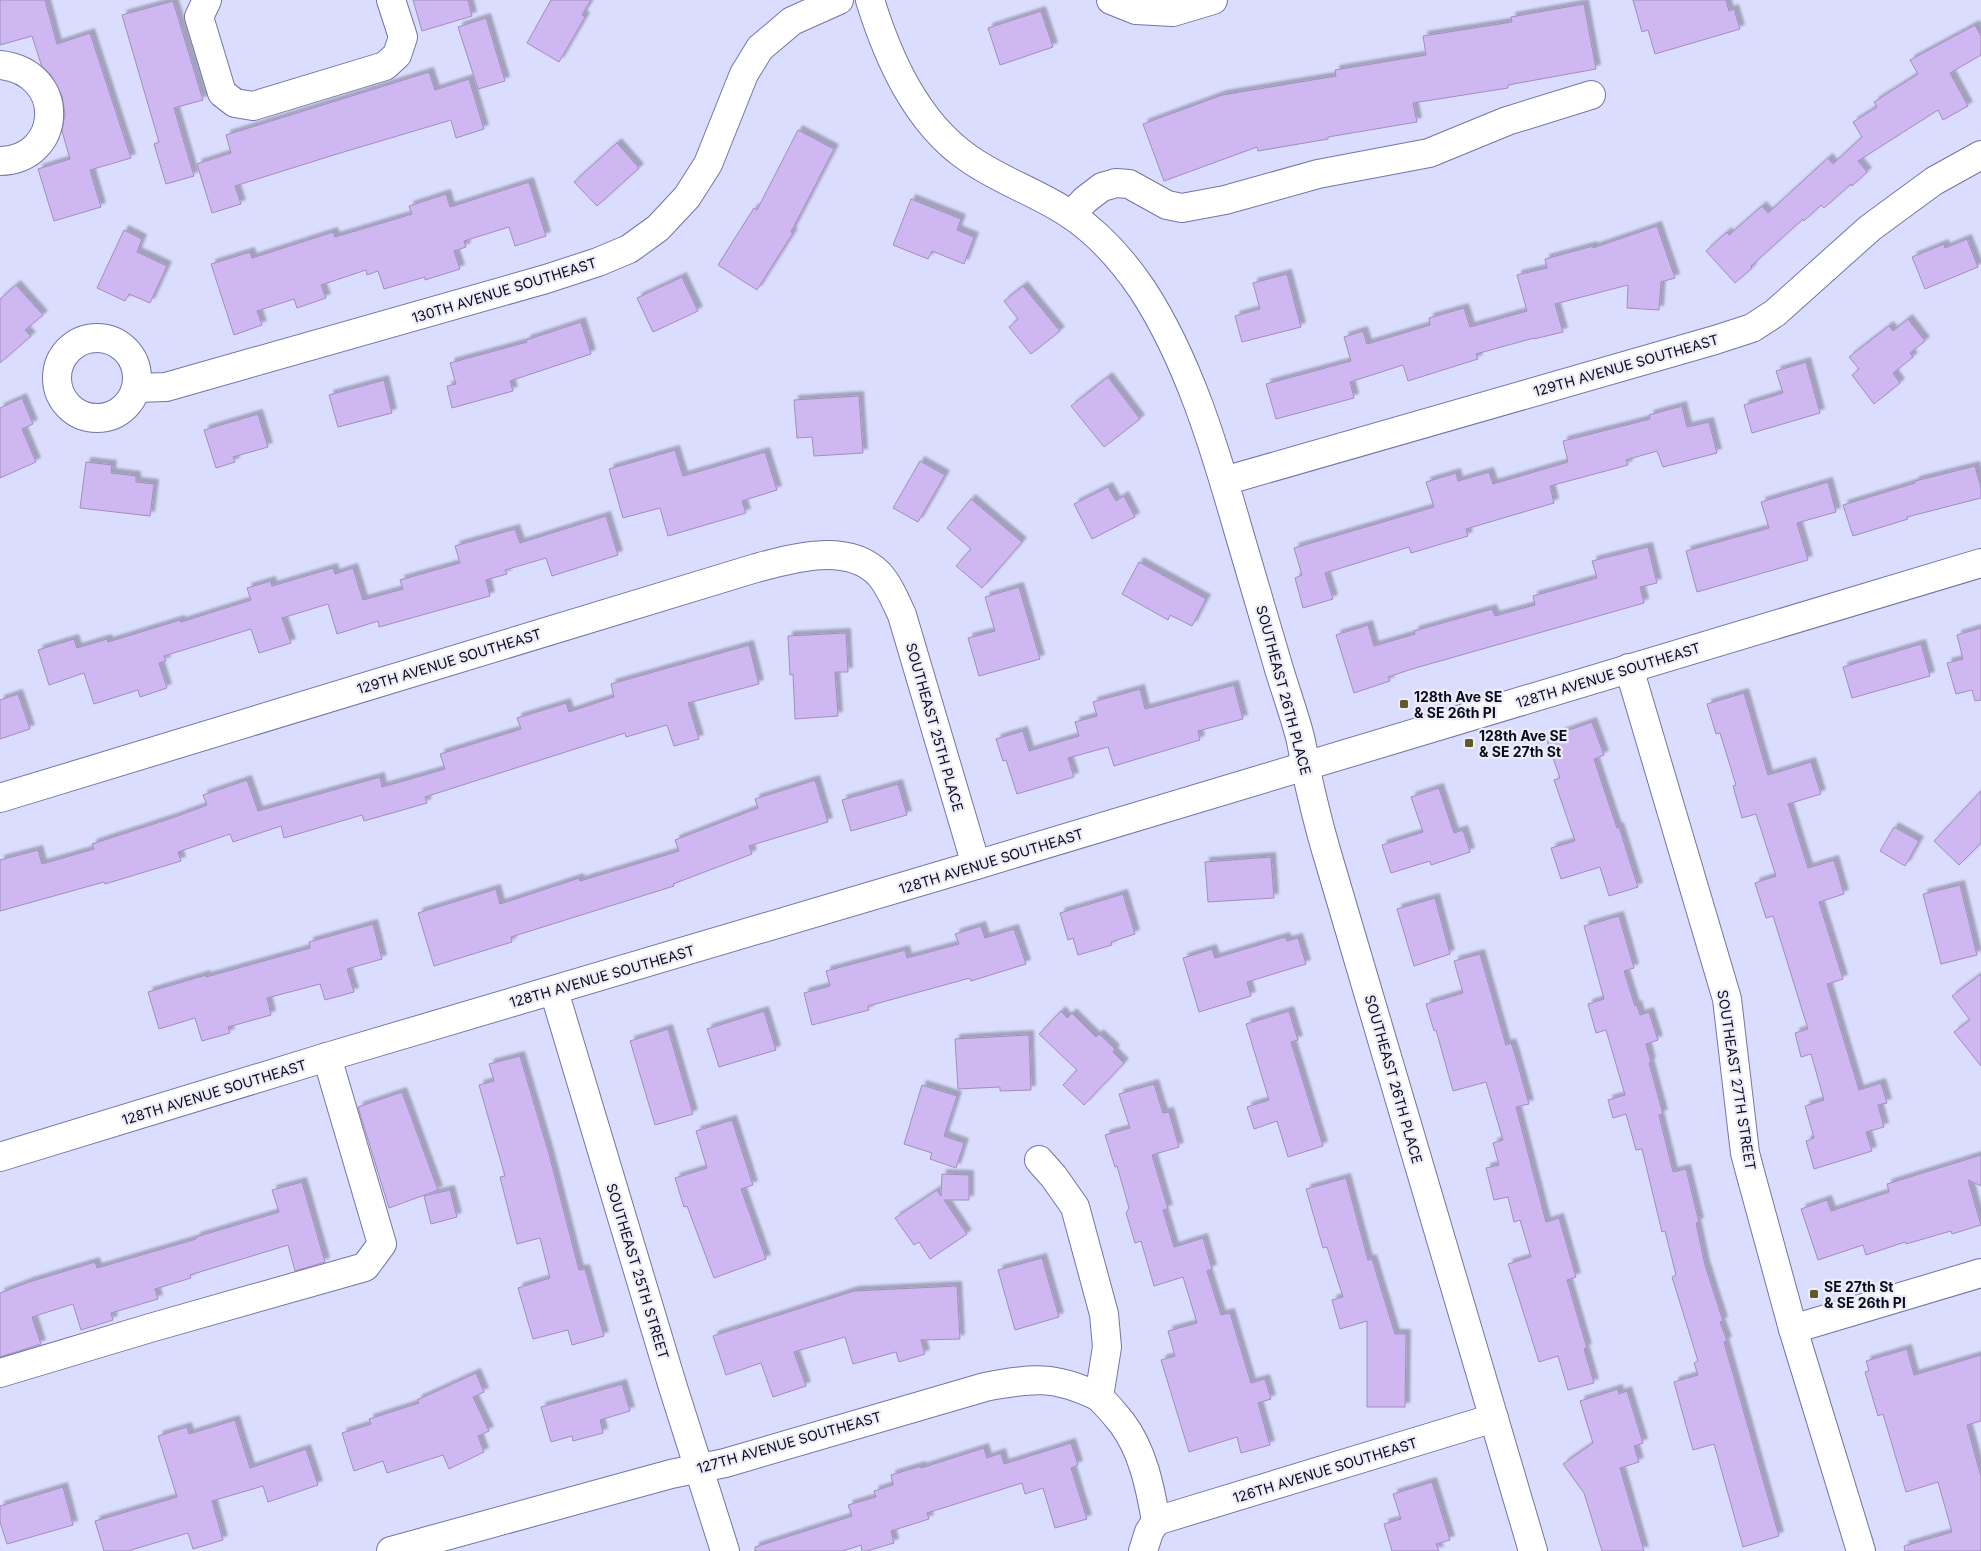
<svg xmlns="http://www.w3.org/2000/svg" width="1981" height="1551" font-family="Inter,sans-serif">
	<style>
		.building { fill: #cfb8f2; stroke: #a18dbe; filter: url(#shadow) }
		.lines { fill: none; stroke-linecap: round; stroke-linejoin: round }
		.minor-casing { stroke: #7375a6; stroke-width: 30 }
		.minor { stroke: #fff; stroke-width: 28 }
		.poi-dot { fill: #605a27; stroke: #ececf8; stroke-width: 2 }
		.labels { text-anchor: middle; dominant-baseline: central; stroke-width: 4.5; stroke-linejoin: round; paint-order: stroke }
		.street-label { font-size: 14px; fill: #0c0b1d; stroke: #ececf8 }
		.poi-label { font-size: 14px; font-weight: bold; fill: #0c0b1d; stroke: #ececf8; text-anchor: start }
	</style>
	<defs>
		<filter id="shadow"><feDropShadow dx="4.5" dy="-4.5" stdDeviation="1" flood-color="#0004"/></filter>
	</defs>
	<rect width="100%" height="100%" fill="#dbddfe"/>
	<g class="building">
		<polygon points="0,0 45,0 57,44 90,33 131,158 90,170 101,207 54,221 38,169 70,159 62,131 65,114 62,96 51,75 42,67 32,36 0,45"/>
		<polygon points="413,0 468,0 472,16 422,31"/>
		<polygon points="551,0 591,0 582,15 585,17 559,62 527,43"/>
		<polygon points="1633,0 1726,0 1729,11 1734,9 1740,29 1655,54 1648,30 1642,32"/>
		<polygon points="173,1 203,100 174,108 194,176 166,184 154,144 159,142 122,15"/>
		<polygon points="1584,4 1596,69 1508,85 1508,88 1413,103 1417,122 1328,137 1328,139 1258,151 1257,147 1164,181 1143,124 1222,95 1336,76 1335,70 1426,55 1423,36 1512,22 1511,17"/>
		<polygon points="1041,11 1053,47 1000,65 988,28"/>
		<polygon points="486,18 505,81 478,89 458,27"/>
		<polygon points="1975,25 1981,36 1981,55 1950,73 1968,106 1943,120 1938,110 1858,161 1867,172 1852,186 1851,184 1824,208 1821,205 1804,221 1803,219 1751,266 1752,268 1735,283 1706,251 1727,232 1729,235 1762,206 1768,213 1828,158 1833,164 1862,137 1853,122 1877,107 1874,102 1918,74 1910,60"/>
		<polygon points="429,72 435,90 469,79 484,129 456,138 451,120 337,154 235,186 241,204 212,213 197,164 231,153 226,135"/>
		<polygon points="798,130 834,149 791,232 793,233 757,290 718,265 754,208 757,210"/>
		<polygon points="617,143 639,168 597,206 574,182"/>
		<polygon points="529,182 546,236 515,246 509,227 464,241 466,247 454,251 460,269 425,280 425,277 384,289 378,271 367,275 366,270 321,285 326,298 297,308 294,299 257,311 262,325 234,335 211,264 250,252 252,258 333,232 335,237 412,214 409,206 446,194 450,207"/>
		<polygon points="911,199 961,219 957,230 974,237 964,264 932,251 928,259 893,245"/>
		<polygon points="1657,226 1675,278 1661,282 1659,310 1627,308 1628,285 1555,304 1563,332 1534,339 1534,338 1476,354 1478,359 1408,381 1403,365 1350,382 1354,398 1276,419 1266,384 1351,361 1344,337 1363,331 1367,344 1430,325 1429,318 1464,308 1470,327 1527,311 1517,275 1547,268 1545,259 1593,246 1593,248"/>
		<polygon points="124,230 142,239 137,252 167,266 150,303 129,294 125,301 97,288"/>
		<polygon points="1967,239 1978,267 1925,289 1912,257 1944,244 1945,248"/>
		<polygon points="1287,274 1301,327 1242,342 1235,316 1260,309 1253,283"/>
		<polygon points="682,277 698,311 653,332 637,298"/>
		<polygon points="16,285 43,315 25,330 31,336 0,363 0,299"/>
		<polygon points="1023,286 1060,331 1031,354 1009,327 1018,319 1004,301"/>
		<polygon points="1908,319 1925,341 1910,353 1913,357 1893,373 1900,383 1874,404 1852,375 1859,369 1849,357 1889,326 1893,331"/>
		<polygon points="581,322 591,354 510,381 513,391 452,408 447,386 456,384 450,363 527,342 526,340"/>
		<polygon points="1806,362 1820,413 1752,433 1744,405 1783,393 1776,371"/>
		<polygon points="1108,377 1140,419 1104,447 1071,406"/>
		<polygon points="384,380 392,413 338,427 329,395"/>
		<polygon points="859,396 863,453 814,456 812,437 797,438 794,400"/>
		<polygon points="22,398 33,424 22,429 36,462 0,478 0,408"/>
		<polygon points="1682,406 1687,427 1709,422 1717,453 1663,467 1657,451 1626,460 1628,465 1550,486 1554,503 1466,529 1468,536 1411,553 1409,547 1325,573 1333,599 1303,608 1295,578 1302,575 1294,548 1434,507 1426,482 1456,473 1458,481 1489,472 1493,484 1568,462 1563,441 1650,419 1649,415"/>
		<polygon points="258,414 268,447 233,457 235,462 216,468 204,430"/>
		<polygon points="675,450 683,476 765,452 777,490 742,501 746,513 668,536 660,508 623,518 609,469"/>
		<polygon points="920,461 945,475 918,522 893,508"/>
		<polygon points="86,462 112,465 111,473 136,476 136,482 154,484 150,516 80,508"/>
		<polygon points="1975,466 1981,488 1981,498 1907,517 1908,519 1853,536 1843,505 1915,483 1915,481"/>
		<polygon points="1828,482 1836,512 1797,523 1808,560 1697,592 1686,551 1769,528 1761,502"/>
		<polygon points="1108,487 1116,501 1124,496 1135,517 1092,539 1074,504"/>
		<polygon points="971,499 1022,542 982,588 956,566 971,549 947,528"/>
		<polygon points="606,516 618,555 552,576 546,558 505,570 507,574 486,580 490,596 379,627 378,621 337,634 328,604 282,618 291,643 259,653 251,629 164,656 166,661 159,663 167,688 140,697 138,690 94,704 84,673 49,685 38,650 74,639 77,648 107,639 108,642 180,620 181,622 251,600 247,588 271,581 272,586 333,568 335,574 353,568 363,600 403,589 400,580 460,563 455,546 515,529 520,543"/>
		<polygon points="1648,547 1657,583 1640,587 1644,603 1412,669 1388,677 1390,681 1354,693 1336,635 1368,625 1374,646 1415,634 1414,631 1492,609 1495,616 1535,605 1533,596 1597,578 1592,561"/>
		<polygon points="1139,562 1206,599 1192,626 1170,615 1168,620 1122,594"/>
		<polygon points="1019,587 1040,659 979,676 968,638 995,631 985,597"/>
		<polygon points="1981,628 1981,700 1975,701 1972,690 1956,694 1947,663 1963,659 1957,635"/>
		<polygon points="846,633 848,672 835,672 838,716 795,719 793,674 790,675 788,636"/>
		<polygon points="1921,644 1930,676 1852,698 1843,667"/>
		<polygon points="749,645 759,684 688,703 699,739 674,746 667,725 626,737 625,733 425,797 427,803 364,821 362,815 284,838 281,826 233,842 230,834 178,852 181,861 105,884 104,882 0,911 0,860 38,850 42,864 94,849 92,844 175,817 207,805 203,795 247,780 258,811 380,777 382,787 445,769 440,754 521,729 517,718 566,703 569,712 614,697 611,684"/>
		<polygon points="1234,685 1243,719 1198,731 1200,740 1114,766 1108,747 1068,758 1074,777 1017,794 1006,760 1003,761 996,739 1023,731 1029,751 1079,736 1075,722 1097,716 1093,702 1140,689 1145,709"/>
		<polygon points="1744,693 1768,775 1811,762 1821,794 1788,804 1808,868 1834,860 1844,894 1819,902 1843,979 1827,984 1859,1090 1881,1083 1887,1103 1878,1105 1884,1127 1866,1132 1872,1151 1814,1169 1806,1141 1814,1138 1805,1106 1824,1100 1811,1054 1801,1057 1795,1033 1808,1029 1773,916 1766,918 1755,883 1776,876 1756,814 1742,818 1733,786 1736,785 1720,733 1716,734 1707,704"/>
		<polygon points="18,694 30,729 0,739 0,700"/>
		<polygon points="1592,722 1604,755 1594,759 1617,828 1619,827 1638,887 1609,896 1600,867 1561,879 1551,848 1575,841 1554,780 1560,778 1546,738"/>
		<polygon points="815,780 828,822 749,846 752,854 673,884 674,886 511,937 512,942 434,966 418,913 496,889 500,904 579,878 580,881 679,851 675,840 758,808 755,799"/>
		<polygon points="898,784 907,815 851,831 842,800"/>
		<polygon points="1439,788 1454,833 1463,830 1470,852 1431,865 1430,861 1391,873 1382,845 1423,832 1411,797"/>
		<polygon points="1981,791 1981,843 1959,865 1934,841"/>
		<polygon points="1894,827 1919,841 1905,866 1880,851"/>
		<polygon points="1271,857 1274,898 1208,902 1205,862"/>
		<polygon points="1960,885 1977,955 1941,964 1923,894"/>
		<polygon points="1123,894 1135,934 1111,942 1112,945 1078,955 1073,938 1068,940 1060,913"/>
		<polygon points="1435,898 1450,954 1414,966 1397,909"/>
		<polygon points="1619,916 1634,968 1624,971 1635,1006 1637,1005 1640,1015 1649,1012 1658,1040 1646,1044 1651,1062 1649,1063 1663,1114 1659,1115 1673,1172 1686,1169 1699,1222 1696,1223 1705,1265 1723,1321 1720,1322 1727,1341 1724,1342 1779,1536 1743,1547 1714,1444 1693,1450 1685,1422 1674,1382 1698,1375 1694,1363 1698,1361 1672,1277 1676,1275 1665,1231 1662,1232 1642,1149 1636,1150 1626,1114 1613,1118 1608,1100 1625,1095 1606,1030 1596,1033 1588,1004 1604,999 1584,926"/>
		<polygon points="373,924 382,959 347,969 354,992 325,1000 320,984 267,998 271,1015 228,1027 230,1033 202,1041 195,1018 159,1029 148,992 206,975 206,977 310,948 309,942"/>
		<polygon points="981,926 985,938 1014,929 1026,964 971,981 970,978 868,1006 869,1010 812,1025 804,993 830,986 826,971 905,950 907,958 959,944 955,934"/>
		<polygon points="1285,937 1287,941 1298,938 1306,964 1247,982 1251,996 1199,1012 1183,958 1212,949 1215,958"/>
		<polygon points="1480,954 1506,1045 1511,1043 1514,1051 1529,1104 1516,1107 1546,1222 1559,1218 1576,1277 1567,1280 1587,1348 1584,1349 1594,1383 1568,1390 1558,1356 1539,1362 1508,1264 1531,1257 1520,1220 1514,1222 1508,1197 1494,1200 1486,1168 1499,1165 1493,1143 1503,1140 1486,1082 1453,1091 1436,1030 1434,1031 1426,1004 1463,993 1454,961"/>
		<polygon points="1981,974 1981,1066 1954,1032 1970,1020 1952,996"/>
		<polygon points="764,1011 776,1050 719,1067 707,1029"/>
		<polygon points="1061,1011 1067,1018 1072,1013 1096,1037 1099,1034 1115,1049 1113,1052 1124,1063 1084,1105 1063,1085 1077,1070 1039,1034"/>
		<polygon points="1289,1011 1298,1040 1291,1042 1323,1146 1288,1157 1277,1121 1254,1129 1247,1107 1269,1100 1246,1024"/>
		<polygon points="668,1029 693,1114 655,1125 630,1041"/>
		<polygon points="1029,1035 1031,1090 1000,1091 1000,1087 958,1089 955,1039"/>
		<polygon points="520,1056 549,1154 579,1270 585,1269 604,1336 572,1345 568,1330 533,1339 518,1288 550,1278 540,1238 517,1244 500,1177 505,1176 479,1085 494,1081 489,1064"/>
		<polygon points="1154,1084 1163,1113 1169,1112 1179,1147 1152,1155 1168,1209 1163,1210 1174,1247 1203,1238 1212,1269 1207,1271 1221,1315 1230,1313 1251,1383 1265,1379 1271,1399 1258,1403 1270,1445 1241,1453 1237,1437 1189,1452 1161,1360 1175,1356 1168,1331 1197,1323 1183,1277 1154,1286 1141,1241 1135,1243 1126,1213 1129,1208 1117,1166 1115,1167 1105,1135 1130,1128 1119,1094"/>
		<polygon points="922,1085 957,1096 944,1136 964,1143 956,1168 930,1159 932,1153 904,1144"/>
		<polygon points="402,1092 438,1190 389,1208 358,1107"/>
		<polygon points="732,1120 753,1185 741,1189 766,1259 714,1278 687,1206 684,1207 675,1178 707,1168 696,1131"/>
		<polygon points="1981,1155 1981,1186 1968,1180 1981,1225 1952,1234 1951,1231 1906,1244 1905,1242 1866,1255 1863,1245 1818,1260 1801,1209 1827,1200 1831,1211 1889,1192 1887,1184"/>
		<polygon points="942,1174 969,1175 969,1200 944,1200 967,1234 930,1259 919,1242 914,1245 895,1218 937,1190 941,1196"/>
		<polygon points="1346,1178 1368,1260 1372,1259 1395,1334 1406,1334 1405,1407 1367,1407 1367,1321 1340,1329 1332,1300 1343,1297 1327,1247 1323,1248 1306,1189"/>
		<polygon points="302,1182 325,1262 295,1271 288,1245 190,1275 191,1278 155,1289 158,1299 111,1313 113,1320 81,1330 73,1304 32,1317 41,1344 0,1357 0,1293 29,1282 95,1262 97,1268 196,1239 196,1237 279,1212 272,1190"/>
		<polygon points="450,1190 457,1217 431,1224 424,1196"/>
		<polygon points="1042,1258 1059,1317 1015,1330 998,1270"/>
		<polygon points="957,1286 960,1339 921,1340 925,1354 899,1362 896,1352 853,1364 845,1337 794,1352 806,1386 773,1397 761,1363 726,1375 713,1336 854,1291"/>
		<polygon points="1907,1349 1914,1375 1981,1355 1981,1421 1967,1425 1981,1477 1981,1551 1905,1551 1904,1546 1952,1532 1938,1482 1906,1492 1883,1414 1878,1416 1865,1372 1869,1371 1866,1361"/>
		<polygon points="476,1373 484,1392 473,1397 489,1431 478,1436 484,1452 449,1469 443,1455 387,1473 383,1461 354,1471 342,1433 371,1424 369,1419 419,1403 417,1400"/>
		<polygon points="622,1384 630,1411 600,1420 603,1433 573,1441 572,1436 551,1442 541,1407"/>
		<polygon points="1618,1389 1619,1394 1627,1391 1643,1443 1634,1446 1639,1462 1620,1468 1644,1551 1602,1551 1584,1493 1563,1464 1593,1443 1580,1401"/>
		<polygon points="235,1420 250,1468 306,1449 318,1485 268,1502 263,1486 212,1501 223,1540 193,1549 188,1533 128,1551 104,1551 95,1521 177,1497 158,1436 187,1427 189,1434"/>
		<polygon points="1071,1443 1078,1465 1071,1468 1087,1519 1055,1528 1043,1488 1025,1494 1022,1483 927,1513 929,1519 891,1531 894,1543 867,1551 862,1551 861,1545 843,1551 755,1551 755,1547 852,1516 848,1505 876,1497 874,1491 893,1485 891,1475 921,1466 921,1468 984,1448 987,1458 1001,1453 1004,1464"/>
		<polygon points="1432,1482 1450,1540 1436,1544 1439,1551 1392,1551 1384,1524 1401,1519 1393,1494"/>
		<polygon points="63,1487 73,1525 7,1544 0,1522 0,1506"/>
	</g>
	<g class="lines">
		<defs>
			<g id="minor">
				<polyline points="207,0 199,17 222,93 235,103 253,106 385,66 397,55 403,37 391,0"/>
				<path d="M870,0C888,58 916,122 968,158C1000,181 1039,193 1071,215C1099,234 1123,261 1142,289C1188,359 1214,446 1237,526C1251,573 1265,621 1279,669C1286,692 1294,714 1300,737C1304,754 1306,771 1310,788C1316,814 1323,841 1331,867L1533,1551"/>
				<polyline points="1111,0 1136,10 1173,12 1213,0"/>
				<path d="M0,65C69,73 62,160 0,161"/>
				<polyline points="1071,215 1085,200 1102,187 1116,183 1129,184 1167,205 1182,208 1225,200 1318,174 1429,153 1507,121 1591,95"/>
				<circle cx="97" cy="378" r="40"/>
				<polyline points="137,388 166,387 546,279 598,262 629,249 658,228 687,197 708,164 744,74 760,48 792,21 839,0"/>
				<polyline points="1224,481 1715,340 1752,328 1775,313 1870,228 1934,181 1981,155"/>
				<polyline points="1629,668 1727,999 1745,1153 1750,1172 1793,1329 1861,1551"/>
				<path d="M0,798L756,568C793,558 848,542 879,574C889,585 895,600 902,615L976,865"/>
				<polyline points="554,991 672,1384 725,1551"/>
				<polyline points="0,1157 327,1057 976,865 1981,563"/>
				<path d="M1039,1160L1054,1177L1075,1207L1104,1314L1107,1347L1099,1397C1107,1405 1115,1414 1122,1423C1143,1451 1150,1487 1156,1521L1149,1532L1143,1551"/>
				<polyline points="1793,1329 1981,1273"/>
				<polyline points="0,1373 150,1328 365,1267 382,1244 327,1057"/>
				<polyline points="1156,1521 1494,1418"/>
				<path d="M391,1551L671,1474L725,1463L985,1387C1033,1378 1054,1375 1099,1397"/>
			</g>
		</defs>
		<use href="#minor" class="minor-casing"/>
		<use href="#minor" class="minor"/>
	</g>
	<g class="poi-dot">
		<rect x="1399" y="699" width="10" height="10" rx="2.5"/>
		<rect x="1464" y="738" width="10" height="10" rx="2.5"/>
		<rect x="1809" y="1289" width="10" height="10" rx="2.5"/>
	</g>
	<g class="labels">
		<g class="street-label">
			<text transform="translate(504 290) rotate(-17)">130TH AVENUE SOUTHEAST</text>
			<text transform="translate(1626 365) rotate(-16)">129TH AVENUE SOUTHEAST</text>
			<text transform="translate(449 661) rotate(-17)">129TH AVENUE SOUTHEAST</text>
			<text transform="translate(1608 675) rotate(-17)">128TH AVENUE SOUTHEAST</text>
			<text transform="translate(1284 690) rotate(75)">SOUTHEAST 26TH PLACE</text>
			<text transform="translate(935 727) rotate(74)">SOUTHEAST 25TH PLACE</text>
			<text transform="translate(991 861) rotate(-17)">128TH AVENUE SOUTHEAST</text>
			<text transform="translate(602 976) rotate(-16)">128TH AVENUE SOUTHEAST</text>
			<text transform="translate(1394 1079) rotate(74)">SOUTHEAST 26TH PLACE</text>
			<text transform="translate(1737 1080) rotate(81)">SOUTHEAST 27TH STREET</text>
			<text transform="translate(214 1092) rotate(-17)">128TH AVENUE SOUTHEAST</text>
			<text transform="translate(638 1271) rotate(73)">SOUTHEAST 25TH STREET</text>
			<text transform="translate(789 1442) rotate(-16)">127TH AVENUE SOUTHEAST</text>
			<text transform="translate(1325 1470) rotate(-17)">126TH AVENUE SOUTHEAST</text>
		</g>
		<g class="poi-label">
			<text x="1414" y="696">128th Ave SE<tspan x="1414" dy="16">&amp; SE 26th Pl</tspan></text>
			<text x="1479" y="735">128th Ave SE<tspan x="1479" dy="16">&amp; SE 27th St</tspan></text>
			<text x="1824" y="1286">SE 27th St<tspan x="1824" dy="16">&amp; SE 26th Pl</tspan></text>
		</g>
	</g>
</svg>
